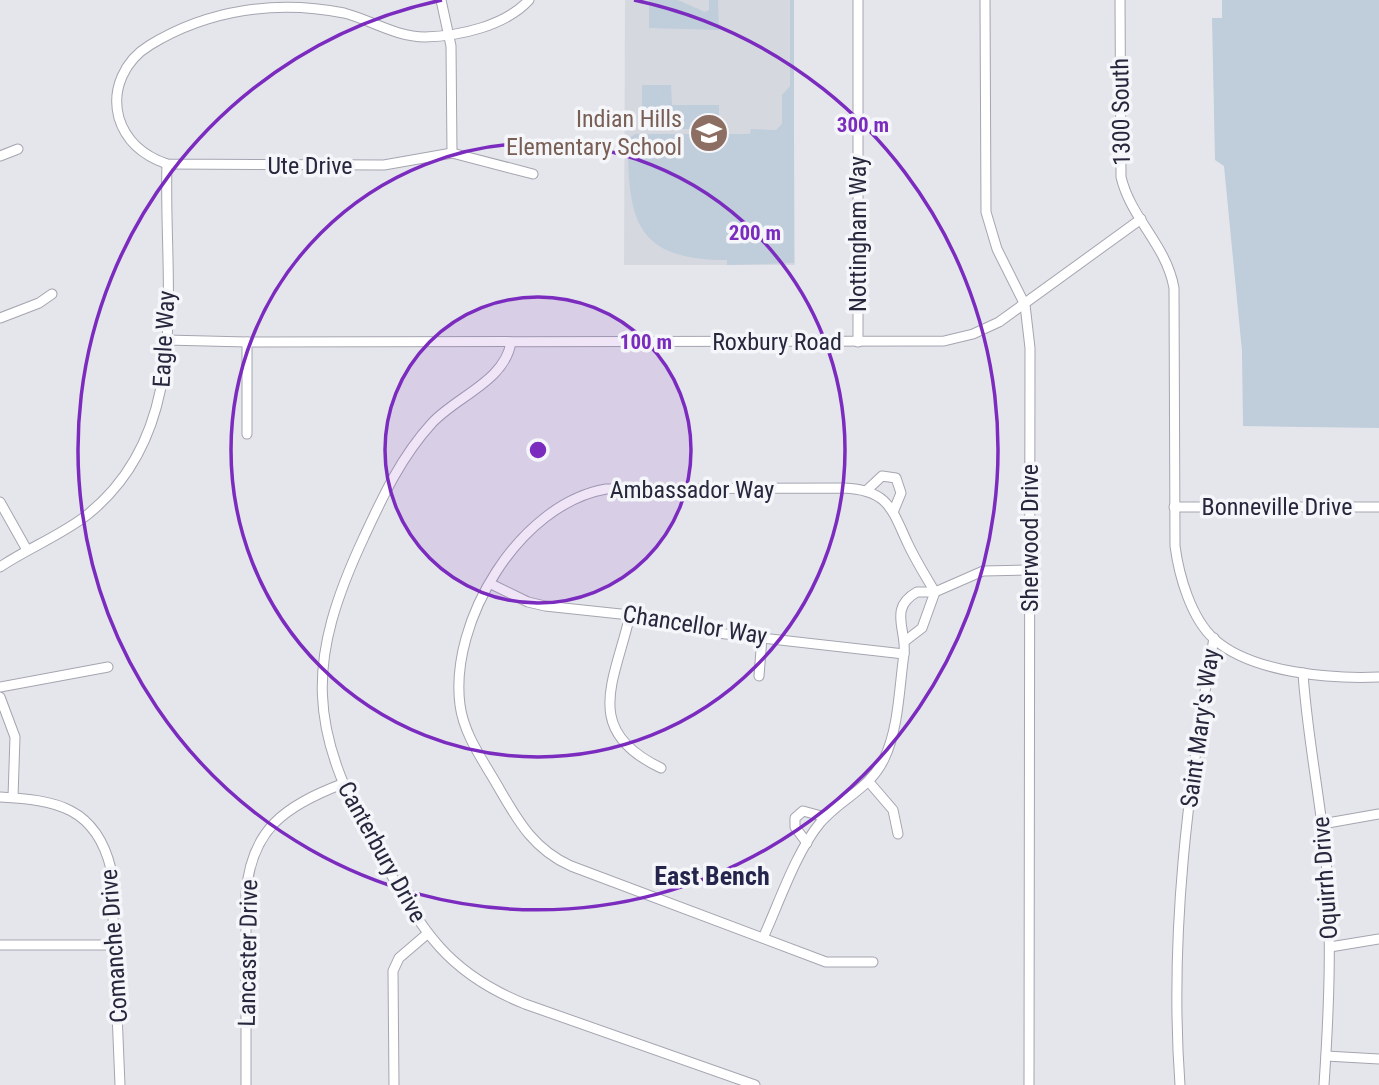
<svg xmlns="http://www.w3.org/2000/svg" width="1379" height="1085" font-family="'Roboto Condensed',sans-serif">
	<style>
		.built { fill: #d6d8e0 }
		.green { fill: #c0cddb }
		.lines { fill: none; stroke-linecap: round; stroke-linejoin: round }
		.street-casing { stroke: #a4a5b0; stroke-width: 11 }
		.street { stroke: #fff; stroke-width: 9 }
		.ring { fill: none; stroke: #7b2cbf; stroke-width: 3.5 }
		.labels { text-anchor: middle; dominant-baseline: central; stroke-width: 7; stroke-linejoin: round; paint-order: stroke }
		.street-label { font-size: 24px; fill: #26263c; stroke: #f5f6f9 }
		.education-label { font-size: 24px; fill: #785e54; stroke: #f5f6f9; text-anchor: end }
		.neighbourhood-label { font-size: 26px; font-weight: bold; fill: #24244c; stroke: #f5f6f9 }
		.centre { fill: #7b2cbf; stroke: #f5f6f9; stroke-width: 3.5 }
		.ring-label { font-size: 21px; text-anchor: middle; font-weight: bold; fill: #7b2cbf; stroke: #f5f6f9; stroke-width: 7; stroke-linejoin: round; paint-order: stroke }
	</style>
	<rect width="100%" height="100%" fill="#e5e6ec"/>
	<polygon class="built" points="625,0 793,0 795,265 624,265"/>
	<g class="green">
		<polygon points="649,0 678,0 705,12 709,10 709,0 718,0 719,30 649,28"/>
		<path d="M790,0H794V263L727,265V260C635,260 628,220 628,139L635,134H750L751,129L776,130L782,124V95L790,86Z"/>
		<polygon points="1222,0 1379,0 1379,428 1243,426 1242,351 1224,166 1215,160 1212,18 1222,18"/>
		<polygon points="642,85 671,85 672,105 719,105 719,129 642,129"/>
	</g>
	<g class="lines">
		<defs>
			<g id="street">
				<polyline points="441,0 451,46 452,153"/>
				<path d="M529,0C505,26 460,36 425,37C396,37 371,20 344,13C277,0 209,9 150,45C125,60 111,89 119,118C126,141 144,156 167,164L384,165L452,153L533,174"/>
				<polyline points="858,0 858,342"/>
				<polyline points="985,0 986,212 997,249 1025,305 1030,348 1029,1085"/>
				<path d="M1120,0L1121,177C1131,219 1166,244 1174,288L1175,546C1179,576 1191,618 1214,639C1252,673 1331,679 1379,677"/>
				<polyline points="0,156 18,149"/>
				<polyline points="0,318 39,303 52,294"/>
				<polyline points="166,340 247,342 944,341 973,334 999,322 1141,219"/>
				<polyline points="247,342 247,434"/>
				<path d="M511,342C505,381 457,396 432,423C401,457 383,496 364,537C306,661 307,728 376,848C419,923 440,970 525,1004L755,1085"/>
				<polyline points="866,491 882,476 896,478 901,493 894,510"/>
				<polyline points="0,502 27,550"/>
				<polyline points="1174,507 1379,507"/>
				<path d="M0,567C28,548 60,536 87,515C195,429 163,284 167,164"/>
				<polyline points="491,584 528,602 545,606 630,615 708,632 904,654"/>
				<path d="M630,615C615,681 581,730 661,768"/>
				<polyline points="905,641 922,628 935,592"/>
				<path d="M1303,673C1307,735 1320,797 1326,859C1332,935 1329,1010 1324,1085"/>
				<polyline points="759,676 762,637"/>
				<polyline points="0,687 108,667"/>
				<polyline points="0,697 15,737 13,797"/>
				<polyline points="869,782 893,810 898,834"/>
				<path d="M0,797C56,800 96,807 111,869L120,1085"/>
				<polyline points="1322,824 1379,814"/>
				<polyline points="807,843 795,827 795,818 803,811 825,817"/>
				<path d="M763,938C779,903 796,852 820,823C840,799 870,789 884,759C899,728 899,688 904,654C907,630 888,608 917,592H935L983,571L1030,570"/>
				<polyline points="0,945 112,945"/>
				<polyline points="1330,947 1379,939"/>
				<path d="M873,962H826L571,866C535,850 519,823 500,790C485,763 464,736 460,705C449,621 520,504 606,489L844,488C889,490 892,510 908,544C916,561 926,577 935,592"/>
				<polyline points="1326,1056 1379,1059"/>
				<path d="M246,1085V894C251,829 285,806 342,784"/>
				<polyline points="394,1085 393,971 399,958 427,934"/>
				<path d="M1180,1085C1169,935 1188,786 1214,638"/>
			</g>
		</defs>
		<use href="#street" class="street-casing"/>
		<use href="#street" class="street"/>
	</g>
	<circle cx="538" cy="450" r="153" fill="#7b2cbf" fill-opacity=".12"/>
	<g class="ring">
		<circle cx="538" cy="450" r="153"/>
		<circle cx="538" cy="450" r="307"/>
		<path d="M634 0A460 460 0 1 1 442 0"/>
	</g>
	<defs>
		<symbol id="school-disc" viewBox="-11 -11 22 22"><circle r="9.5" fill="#8d6e63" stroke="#f5f6f9"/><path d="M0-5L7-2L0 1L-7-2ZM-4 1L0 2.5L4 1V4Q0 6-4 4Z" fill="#fff"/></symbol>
	</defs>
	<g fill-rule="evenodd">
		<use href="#school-disc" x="687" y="111" width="44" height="44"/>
	</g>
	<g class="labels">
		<g class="street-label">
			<text transform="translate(1121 112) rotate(-91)">1300 South</text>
			<text x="310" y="166">Ute Drive</text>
			<text transform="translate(858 234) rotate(-90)">Nottingham Way</text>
			<text transform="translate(164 339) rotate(-87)">Eagle Way</text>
			<text x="777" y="342">Roxbury Road</text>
			<text x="692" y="490">Ambassador Way</text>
			<text x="1277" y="507">Bonneville Drive</text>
			<text transform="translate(1030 538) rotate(-90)">Sherwood Drive</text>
			<text transform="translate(695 625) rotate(9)">Chancellor Way</text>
			<text transform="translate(1200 728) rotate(-82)">Saint Mary's Way</text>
			<text transform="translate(382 852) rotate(61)">Canterbury Drive</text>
			<text transform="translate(1325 878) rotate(-94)">Oquirrh Drive</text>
			<text transform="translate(114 946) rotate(-94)">Comanche Drive</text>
			<text transform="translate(248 953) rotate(-89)">Lancaster Drive</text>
		</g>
		<g class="education-label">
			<text x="682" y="119">Indian Hills<tspan x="682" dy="28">Elementary School</tspan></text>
		</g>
		<g class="neighbourhood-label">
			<text x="712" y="876">East Bench</text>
		</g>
	</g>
	<circle cx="538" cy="450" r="10" class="centre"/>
	<g class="ring-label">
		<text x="863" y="132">300 m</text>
		<text x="755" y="240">200 m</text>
		<text x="646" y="349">100 m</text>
	</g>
</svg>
